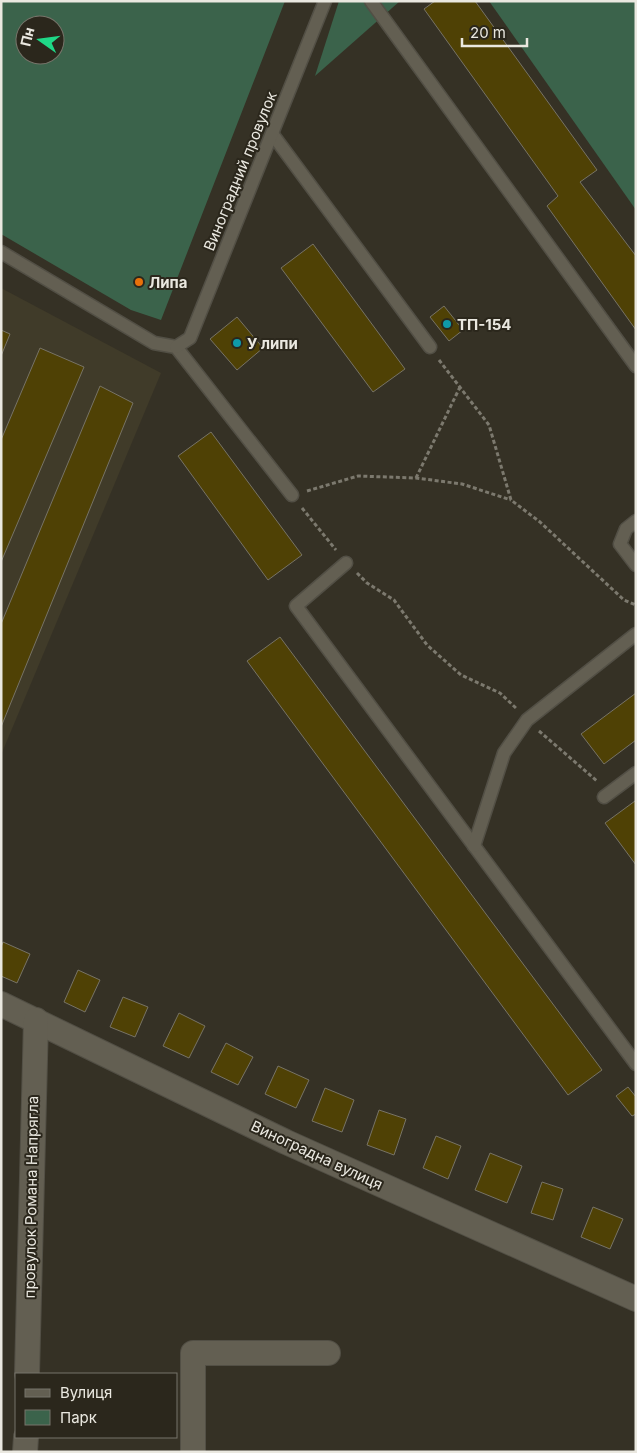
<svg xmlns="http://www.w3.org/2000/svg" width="637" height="1453" font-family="Inter,sans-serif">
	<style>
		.built { fill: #403b29 }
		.green { fill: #3b634b; fill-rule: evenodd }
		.building { fill: #4f4105; stroke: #777366 }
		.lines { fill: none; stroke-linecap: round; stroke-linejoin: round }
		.service-casing { stroke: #524f45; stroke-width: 15 }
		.minor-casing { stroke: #524f45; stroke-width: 26 }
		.path { stroke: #7c796e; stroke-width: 3; stroke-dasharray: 4 2.5; stroke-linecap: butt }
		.service { stroke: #635f52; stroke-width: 12 }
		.minor { stroke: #635f52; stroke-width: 24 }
		.food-dot { fill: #e8710a; stroke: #2b271c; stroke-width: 2 }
		.culture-dot { fill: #0f9aa8; stroke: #2b271c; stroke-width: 2 }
		.labels { text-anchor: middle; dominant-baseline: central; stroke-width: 4; stroke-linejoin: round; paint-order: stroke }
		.street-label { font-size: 15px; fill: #eae8e0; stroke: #2b271c }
		.poi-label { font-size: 15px; font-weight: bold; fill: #eae8e0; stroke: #2b271c; text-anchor: start }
	</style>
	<rect width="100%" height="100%" fill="#353125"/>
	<polygon class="built" points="1,288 161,373 1,755"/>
	<g class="green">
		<path d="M1,1H285L161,320L131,310L1,234ZM25,25H55V55H25Z"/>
		<polygon points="339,1 400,1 315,76"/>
		<polygon points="489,1 636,1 636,210"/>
	</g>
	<g class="building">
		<polygon points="435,1 475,1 597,170 580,182 636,256 636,330 547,206 558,196 424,9"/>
		<polygon points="313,244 405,369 373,392 281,268"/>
		<polygon points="444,306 463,330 449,341 430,317"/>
		<polygon points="237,317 263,348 237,370 210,339"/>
		<polygon points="1,330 10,334 1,356"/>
		<polygon points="40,348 84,367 1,562 1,440"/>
		<polygon points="100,386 133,403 1,727 1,624"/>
		<polygon points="211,432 302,555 268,580 178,456"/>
		<polygon points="280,637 602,1070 568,1095 247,661"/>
		<polygon points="636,693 636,740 604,764 581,734"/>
		<polygon points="635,801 636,802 636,865 605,823"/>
		<polygon points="3,942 30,954 17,983 1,976 1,947"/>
		<polygon points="78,970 100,980 85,1012 64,1002"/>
		<polygon points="123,997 148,1007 135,1037 110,1027"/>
		<polygon points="179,1013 205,1026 189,1058 163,1046"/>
		<polygon points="226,1043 253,1057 238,1085 211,1072"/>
		<polygon points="278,1066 309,1080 296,1108 265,1094"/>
		<polygon points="628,1087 636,1097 636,1114 632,1116 616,1096"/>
		<polygon points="325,1088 354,1100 342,1132 312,1121"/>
		<polygon points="379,1110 406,1119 394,1155 367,1145"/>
		<polygon points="436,1136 461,1146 448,1179 423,1168"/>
		<polygon points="490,1153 522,1166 507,1203 475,1190"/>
		<polygon points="542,1182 563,1189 553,1220 531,1213"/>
		<polygon points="593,1207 623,1219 610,1249 581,1237"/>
	</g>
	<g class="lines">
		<defs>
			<g id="service">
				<polyline points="371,1 636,366"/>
				<polyline points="273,135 430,347"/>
				<polyline points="1,252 154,343 176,347 292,495"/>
				<polyline points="176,347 190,338 325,1"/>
				<polyline points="636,521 626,529 620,544 636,565"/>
				<polyline points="346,563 296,606 636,1064"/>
				<polyline points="604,797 636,773"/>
				<polyline points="474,846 504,753 527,720 636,634"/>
			</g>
			<g id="minor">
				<polyline points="1,1004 286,1142 636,1299"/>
				<polyline points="27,1374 36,1020"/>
				<polyline points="25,1452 26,1437"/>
				<polyline points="193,1452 193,1353 328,1353"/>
			</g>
		</defs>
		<use href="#service" class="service-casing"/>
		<use href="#minor" class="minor-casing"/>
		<g class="path">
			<polyline points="439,360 489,425 511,500 540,522 624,600 636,605"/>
			<polyline points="416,478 460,387"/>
			<polyline points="307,491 358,476 416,478 462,484 511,500"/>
			<polyline points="302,508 336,550"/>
			<polyline points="357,573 367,583 394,600 427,645 461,675 500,693 517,709"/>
			<polyline points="539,731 597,781"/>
		</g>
		<use href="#service" class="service"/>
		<use href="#minor" class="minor"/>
	</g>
	<circle class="food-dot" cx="139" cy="282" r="5"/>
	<g class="culture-dot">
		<circle cx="447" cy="324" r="5"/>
		<circle cx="237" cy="343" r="5"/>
	</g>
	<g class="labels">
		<g class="street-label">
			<text transform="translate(240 171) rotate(-68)">Виноградний провулок</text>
			<text transform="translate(317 1155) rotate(25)">Виноградна вулиця</text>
			<text transform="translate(31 1197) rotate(-89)">провулок Романа Напрягла</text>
		</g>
		<g class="poi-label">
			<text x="149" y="282">Липа</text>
			<text x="457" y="324">ТП-154</text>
			<text x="247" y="343">У липи</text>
		</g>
	</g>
	<rect width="637" height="1453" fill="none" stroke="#eae8e0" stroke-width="5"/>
	<rect x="15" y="1373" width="162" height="65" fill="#2b271c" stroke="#77746a"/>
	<rect x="25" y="1389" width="25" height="8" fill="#635f52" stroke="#77746a"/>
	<text x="60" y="1398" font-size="15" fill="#eae8e0">Вулиця</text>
	<rect x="25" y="1410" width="25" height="15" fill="#3b634b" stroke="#77746a"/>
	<text x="60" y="1423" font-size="15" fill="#eae8e0">Парк</text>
	<g transform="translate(40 40) rotate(284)"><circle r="24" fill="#2b271c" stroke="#77746a"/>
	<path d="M0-4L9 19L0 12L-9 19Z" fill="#1fd887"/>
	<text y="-8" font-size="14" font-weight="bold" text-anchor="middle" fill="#eae8e0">Пн</text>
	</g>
	<path d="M462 38v8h65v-8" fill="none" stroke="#eae8e0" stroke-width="2.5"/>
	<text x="470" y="38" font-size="15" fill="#eae8e0" stroke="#2b271c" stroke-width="4" paint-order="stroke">20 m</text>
</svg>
